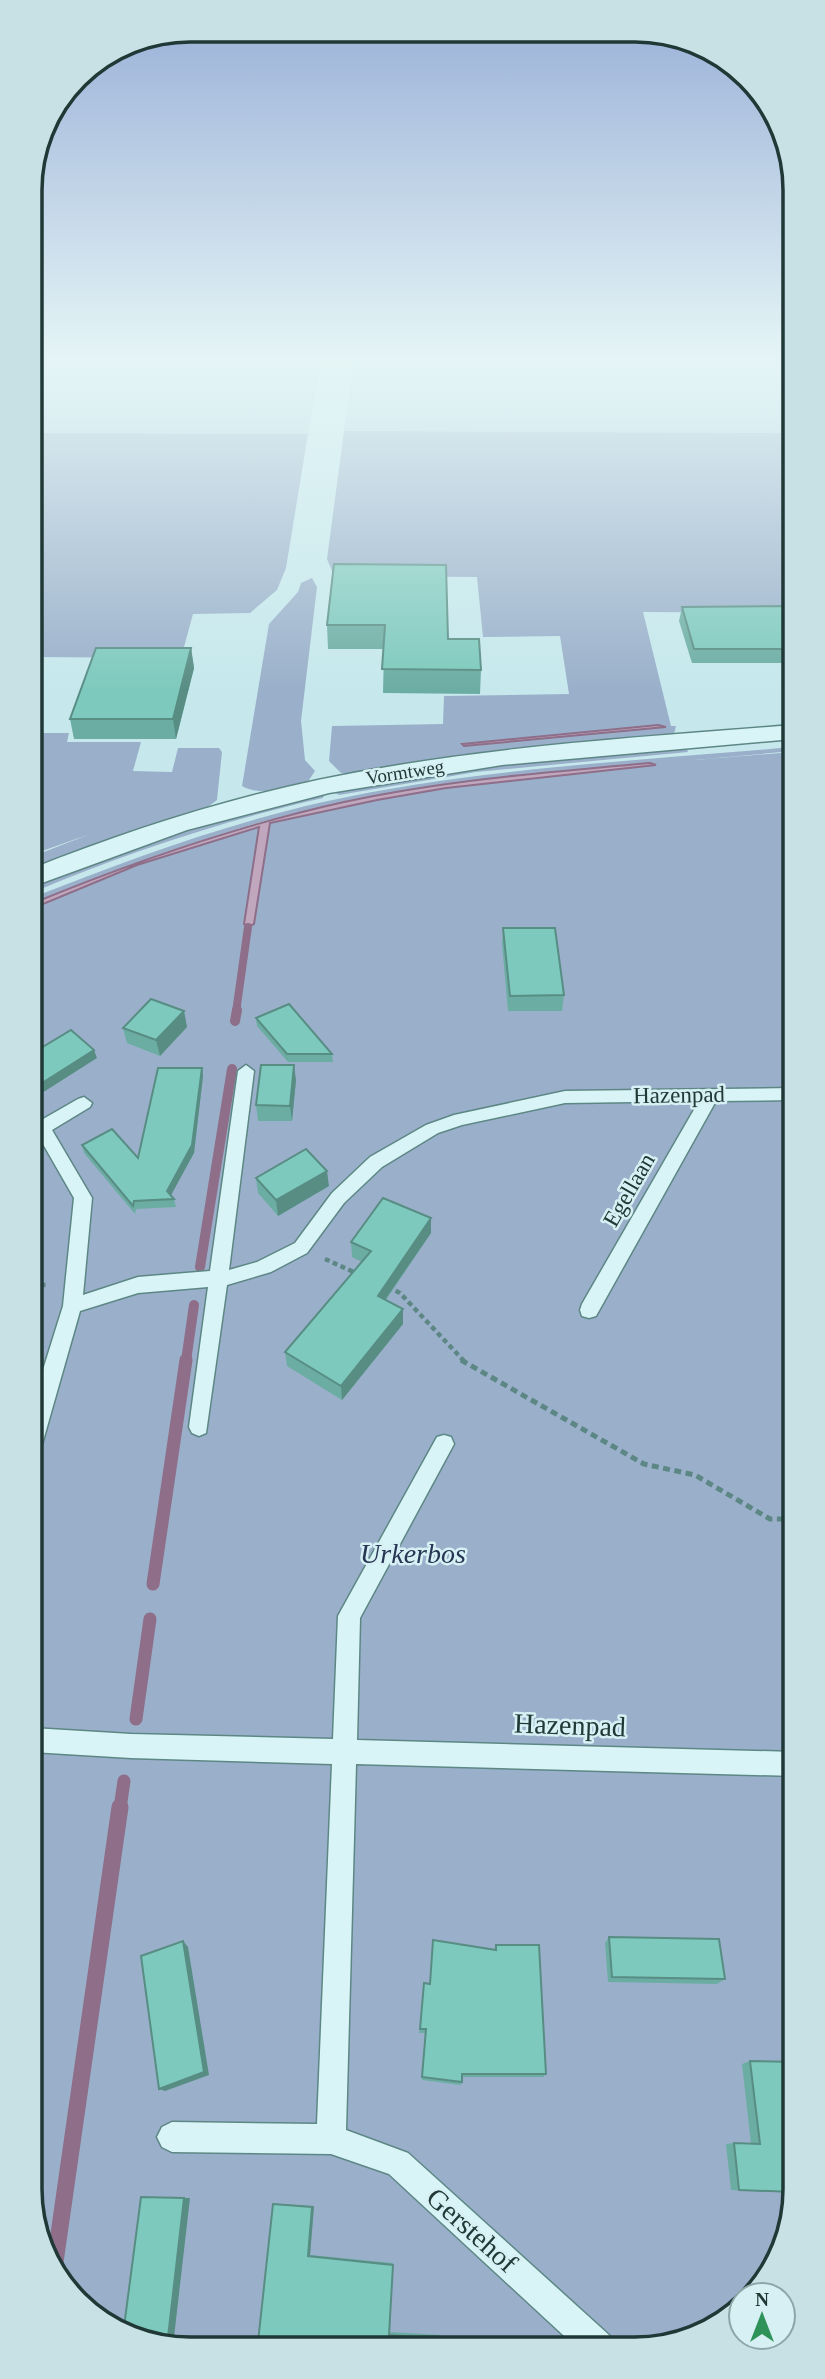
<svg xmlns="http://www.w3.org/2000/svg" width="825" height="2379" font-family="'Times New Roman',serif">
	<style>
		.farmland { fill: #b4d6e2 }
		.green { fill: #9ab0ca; fill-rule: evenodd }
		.water { fill: #c0a7bd; stroke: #8e6e89; stroke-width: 2 }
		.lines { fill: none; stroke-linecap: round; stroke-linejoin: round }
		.stream-far3 { stroke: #8e6e89; stroke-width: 8 }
		.stream-far2 { stroke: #8e6e89; stroke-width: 10 }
		.stream-far1 { stroke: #8e6e89; stroke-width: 13 }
		.stream { stroke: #8e6e89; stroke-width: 17 }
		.lane-casing { stroke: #5d8785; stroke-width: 3 }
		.street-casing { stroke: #5d8785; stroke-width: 3 }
		.path-far1 { stroke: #5d8785; stroke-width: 4.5; stroke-dasharray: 5 3.5; stroke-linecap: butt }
		.path { stroke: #5d8785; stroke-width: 5; stroke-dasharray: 7 4.5; stroke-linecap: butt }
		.lane { fill: #d9f4f7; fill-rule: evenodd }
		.street { fill: #d9f4f7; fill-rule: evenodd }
		.wall { fill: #6cada3 }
		.shaded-wall { fill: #588d84 }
		.building { fill: #7ec9bd; stroke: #588d84; stroke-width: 2 }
		.labels { text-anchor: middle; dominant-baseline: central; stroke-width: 5; stroke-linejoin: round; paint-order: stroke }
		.far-street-label { font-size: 19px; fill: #203836; stroke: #d6f0f4 }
		.street-label { font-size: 23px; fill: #203836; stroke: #d6f0f4 }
		.near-park-label { font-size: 28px; font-style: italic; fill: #273653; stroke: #d6f0f4 }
		.near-street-label { font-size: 28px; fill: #203836; stroke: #d6f0f4 }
		.rim { fill: none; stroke: #203836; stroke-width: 3.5 }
	</style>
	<rect width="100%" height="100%" fill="#c6e8ec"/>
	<g class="farmland">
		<polygon points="30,357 322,357 308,434 30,433"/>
		<polygon points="354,357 792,357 792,433 344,431"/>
	</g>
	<g class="green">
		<path d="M344,431L792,433L793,613L643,612L671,726H676L673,738L353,774L341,773L329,761L332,726L443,724L444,696L569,694L560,636L483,637L477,577L334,576L327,559ZM658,725L666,727L464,746L463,744Z"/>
		<polygon points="30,433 308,434 286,568 277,590 250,613 193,614 181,658 31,657"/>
		<path d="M312,578L317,587L301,721L305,760L315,771L307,783C286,788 262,797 242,786L269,624L298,592L301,583Z"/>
		<polygon points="31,733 69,733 67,742 141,742 133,771 172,772 178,748 219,748 222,752 217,800 205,809 31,872 31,857 90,834 31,855"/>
		<polygon points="686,746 688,752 476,772 339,795 332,791 428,773"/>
		<path d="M793,747V751L695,760L793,752L795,2199L756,2294L741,2295V2303L666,2346H159L77,2303L33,2220L31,907L151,860L262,823L429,788L518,776C431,787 345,799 261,822C183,844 107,873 31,904V898C127,860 222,825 323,802C477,768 636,761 793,747Z"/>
		<path d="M325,793L323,798C222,821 127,853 31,893V885L155,837Z"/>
	</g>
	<g class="water">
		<polygon points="658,725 666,727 464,746 462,744"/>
		<path d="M650,763L656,765L446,788L377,800L270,823L254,924L248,927L244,924L259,827L137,865L31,909V904C133,862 236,826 344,802C445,780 548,772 650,763Z"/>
	</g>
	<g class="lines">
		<polyline class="stream-far3" points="236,1012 248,927"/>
		<g class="stream-far2">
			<polyline points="235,1021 237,1010"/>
			<polyline points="200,1267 232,1069"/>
			<polyline points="186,1361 194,1305"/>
		</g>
		<g class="stream-far1">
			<polyline points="153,1584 186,1360"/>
			<polyline points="136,1719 150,1619"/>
			<polyline points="120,1808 124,1781"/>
		</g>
		<polyline class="stream" points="55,2262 120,1807"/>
		<defs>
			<g id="lane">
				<polygon points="246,1065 254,1071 229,1270 257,1262 295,1243 332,1193 370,1157 426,1125 454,1115 565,1091 793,1088 793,1100 716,1101 596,1316 589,1318 582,1316 580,1310 582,1304 699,1101 565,1103 462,1125 438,1133 382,1167 344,1203 307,1253 271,1272 227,1285 206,1433 199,1436 192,1433 189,1427 208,1287 138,1293 80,1311 39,1455 32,1457 32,1405 63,1306 74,1198 39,1137 31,1139 31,1126 78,1099 84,1097 92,1103 90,1107 52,1130 92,1198 83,1295 138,1277 210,1271 238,1071"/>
				<polygon points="444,1435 451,1437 454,1444 360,1618 357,1740 794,1752 794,1776 356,1764 346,2130 408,2153 609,2335 614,2346 575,2346 389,2174 331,2154 172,2152 162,2147 157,2137 162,2127 172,2122 317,2124 332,1764 131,1758 32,1752 32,1728 131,1734 333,1739 338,1616 437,1437"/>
			</g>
			<path id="street" d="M793,725V739L502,765L329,793L187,830L31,887V869C146,823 264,787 387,767C521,744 657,736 793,725Z"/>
		</defs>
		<use href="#lane" class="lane-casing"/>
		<use href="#street" class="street-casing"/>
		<g class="path-far1">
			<polyline points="325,1259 358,1274"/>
			<polyline points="32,1284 46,1285"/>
			<polyline points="388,1287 400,1293 464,1361"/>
		</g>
		<polyline class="path" points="461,1360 644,1464 695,1475 770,1519 794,1519"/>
		<use href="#lane" class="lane"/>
		<use href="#street" class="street"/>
	</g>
	<g class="wall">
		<polygon points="334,564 448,639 481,670 480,694 383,693 384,649 328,649 327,625"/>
		<polygon points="793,606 793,663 692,663 679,621 682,607"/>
		<polygon points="191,648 194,668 176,739 74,739 70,719"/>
		<polygon points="503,928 564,995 562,1011 508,1011 502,944"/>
		<polygon points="184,1011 187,1027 160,1056 127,1043 123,1028"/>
		<polygon points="256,1018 332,1054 333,1062 288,1062 257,1026"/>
		<polygon points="202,1068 203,1076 194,1153 170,1195 174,1199 176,1207 136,1209 135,1214 84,1153 82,1145 138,1158"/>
		<polygon points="296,1080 292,1121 258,1121 256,1105"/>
		<polygon points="256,1178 329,1186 278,1216 258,1193"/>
		<polygon points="431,1218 431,1233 386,1300 403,1309 403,1324 342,1400 287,1366 285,1352 362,1262 352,1257 351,1242"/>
		<polygon points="609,1937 725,1979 717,1984 608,1982 605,1943"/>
		<polygon points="496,1945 546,2074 543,2077 462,2077 461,2085 422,2080 426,2033 419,2033 420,2029 430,1984 495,1949"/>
		<polygon points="792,1999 795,1999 795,2193 731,2190 726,2144 734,2143 751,2144 742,2064 750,2061 792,2062 783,2004"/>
		<polygon points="277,2204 314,2206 310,2255 393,2263 390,2332 441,2335 442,2339 316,2346"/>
	</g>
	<g class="shaded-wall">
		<polygon points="191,648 194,668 176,739 173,719"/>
		<polygon points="184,1011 187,1027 160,1056 156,1040"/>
		<polygon points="94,1050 97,1058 31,1100 31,1090"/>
		<polygon points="294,1065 296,1080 292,1121 290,1106"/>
		<polygon points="202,1068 203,1076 194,1153 169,1199 167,1191"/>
		<polygon points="327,1171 329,1186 278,1216 276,1200"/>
		<polygon points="431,1218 431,1233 378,1310 378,1296"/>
		<polygon points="403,1309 403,1324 342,1400 341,1386"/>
		<polygon points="183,1941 188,1947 209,2075 165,2091 159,2089"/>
		<polygon points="184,2198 190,2198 173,2346 167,2346"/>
		<polygon points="314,2206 310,2255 308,2256 312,2207"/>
	</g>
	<g class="building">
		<polygon points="334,564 446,565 448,639 479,639 481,670 382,669 385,625 327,625"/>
		<polygon points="793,606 793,649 694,649 682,607"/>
		<polygon points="96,648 191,648 173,719 70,719"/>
		<polygon points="503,928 555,928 564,995 510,996"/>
		<polygon points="151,999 184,1011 156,1040 123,1028"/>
		<polygon points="289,1004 332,1054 287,1054 256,1018"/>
		<polygon points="71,1030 94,1050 31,1090 31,1054"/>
		<polygon points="261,1065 294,1065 290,1106 256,1105"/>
		<polygon points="158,1068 202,1068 192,1145 167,1191 174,1199 134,1201 133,1206 82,1145 112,1129 138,1158"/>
		<polygon points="306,1149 327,1171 276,1200 256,1178"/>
		<polygon points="383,1198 431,1218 378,1296 403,1309 341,1386 285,1352 371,1251 351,1242"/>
		<polygon points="609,1937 719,1939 725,1979 612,1977"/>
		<polygon points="433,1940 496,1950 496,1945 539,1945 546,2074 462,2074 462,2082 422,2077 426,2029 420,2029 424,1983 430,1984"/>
		<polygon points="183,1941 204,2072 159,2089 141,1956"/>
		<polygon points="792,1999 795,1999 795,2015"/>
		<polygon points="750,2061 795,2062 795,2192 739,2190 734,2143 760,2144"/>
		<polygon points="141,2197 184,2198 167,2346 159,2346 124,2327"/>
		<polygon points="273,2204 312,2207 308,2256 393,2265 389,2335 442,2339 441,2346 316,2346 258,2342"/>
	</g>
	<linearGradient id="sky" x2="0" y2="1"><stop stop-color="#98afd7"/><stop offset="0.52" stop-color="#e5f5f6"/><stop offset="1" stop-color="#e5f5f6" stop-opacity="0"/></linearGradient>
	<rect width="825" height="690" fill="url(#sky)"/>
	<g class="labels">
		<g class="far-street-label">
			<text transform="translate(405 772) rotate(-9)">Vormtweg</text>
		</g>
		<g class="street-label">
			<text transform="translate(679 1095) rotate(-1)">Hazenpad</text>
			<text transform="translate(629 1190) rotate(-60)">Egellaan</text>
		</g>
		<g class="near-park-label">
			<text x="413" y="1553">Urkerbos</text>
		</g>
		<g class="near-street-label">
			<text transform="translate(570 1725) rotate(2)">Hazenpad</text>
			<text transform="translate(472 2230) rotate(42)">Gerstehof</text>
		</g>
	</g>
	<path d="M0 0H825V2379H0ZM190 42H635A148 148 0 0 1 783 190V2189A148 148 0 0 1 635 2337H190A148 148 0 0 1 42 2189V190A148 148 0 0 1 190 42Z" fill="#c7e1e5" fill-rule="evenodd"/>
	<path class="rim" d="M190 42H635A148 148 0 0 1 783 190V2189A148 148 0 0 1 635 2337H190A148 148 0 0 1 42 2189V190A148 148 0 0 1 190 42Z"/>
	<g transform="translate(762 2316)"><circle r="33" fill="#d6f0f4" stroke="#8da6a8" stroke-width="2"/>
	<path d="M0-5L12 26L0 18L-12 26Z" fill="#2f9359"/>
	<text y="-10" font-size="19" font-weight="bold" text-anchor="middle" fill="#203836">N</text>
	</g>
</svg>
